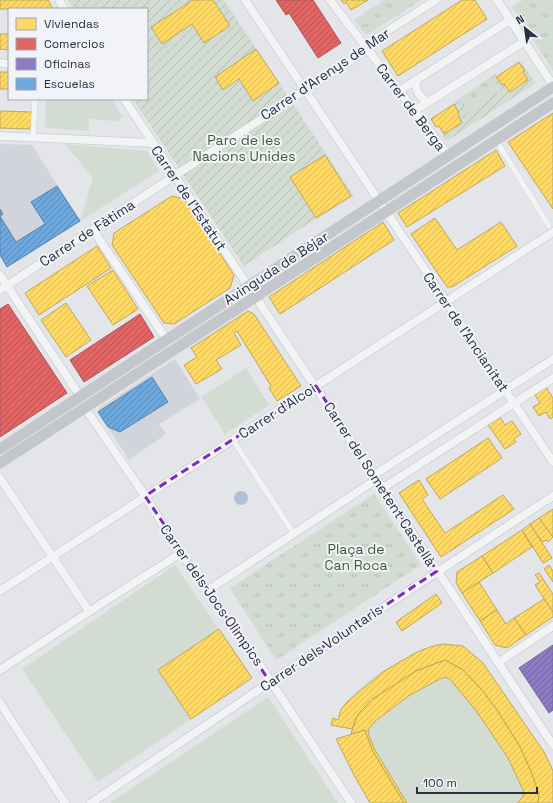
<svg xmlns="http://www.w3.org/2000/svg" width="553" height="803" font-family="'Space Grotesk',sans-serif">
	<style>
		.built { fill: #d1d4db }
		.grass { fill: #d3dcd3 }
		.park { fill: url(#park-tufts) }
		.garden { fill: url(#garden-furrows) }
		.water { fill: #b1c0d4 }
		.homes { fill: url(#homes-hatch); stroke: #bfa75c }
		.shops { fill: url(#shops-hatch); stroke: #a9565c }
		.offices { fill: url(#offices-hatch); stroke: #70669d }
		.schools { fill: url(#schools-hatch); stroke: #5a84ae }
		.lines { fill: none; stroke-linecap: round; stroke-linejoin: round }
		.pedestrian-casing { stroke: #c1c3c6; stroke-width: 6 }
		.minor-casing { stroke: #c1c3c6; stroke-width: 9 }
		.pedestrian { stroke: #f2f3f5; stroke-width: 5.5 }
		.minor { stroke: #f2f3f5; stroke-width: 8 }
		.secondary { stroke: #c3c6ca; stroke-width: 11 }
		.marked { fill: none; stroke: #7b2cbf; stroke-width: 3; stroke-dasharray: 8 5; stroke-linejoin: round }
		.labels { text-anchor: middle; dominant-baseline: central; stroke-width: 4; stroke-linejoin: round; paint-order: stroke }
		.street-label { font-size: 14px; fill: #293143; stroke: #f1f3f8 }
		.park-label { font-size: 14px; fill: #3b5f36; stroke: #f1f3f8 }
	</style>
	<defs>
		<pattern id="park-tufts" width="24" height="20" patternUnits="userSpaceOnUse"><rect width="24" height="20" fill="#d3dcd3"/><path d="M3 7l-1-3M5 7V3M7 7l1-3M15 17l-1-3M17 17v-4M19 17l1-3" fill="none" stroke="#b5bdb6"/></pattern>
		<pattern id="garden-furrows" width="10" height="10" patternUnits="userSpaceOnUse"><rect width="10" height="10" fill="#d3dcd3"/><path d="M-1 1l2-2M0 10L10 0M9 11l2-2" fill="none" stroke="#b5bdb6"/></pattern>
		<pattern id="homes-hatch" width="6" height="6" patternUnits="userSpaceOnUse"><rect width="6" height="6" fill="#ffd966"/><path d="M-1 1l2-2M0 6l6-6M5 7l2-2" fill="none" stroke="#dbbb5a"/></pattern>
		<pattern id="shops-hatch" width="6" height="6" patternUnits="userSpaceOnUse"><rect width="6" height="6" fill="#e06666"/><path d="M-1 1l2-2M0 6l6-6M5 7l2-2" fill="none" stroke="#b65556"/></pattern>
		<pattern id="offices-hatch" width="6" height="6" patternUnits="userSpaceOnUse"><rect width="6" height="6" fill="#8e7cc3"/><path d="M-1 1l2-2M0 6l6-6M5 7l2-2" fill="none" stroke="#7466a0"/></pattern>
		<pattern id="schools-hatch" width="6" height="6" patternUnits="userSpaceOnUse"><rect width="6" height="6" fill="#6fa8dc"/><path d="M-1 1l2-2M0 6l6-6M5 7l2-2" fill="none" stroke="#5b89b4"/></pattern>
	</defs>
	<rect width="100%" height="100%" fill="#e3e5e8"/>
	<g class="built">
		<polygon points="0,144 32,145 80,221 7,267 0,255"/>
		<polygon points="175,359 200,399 159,424 166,434 129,460 98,412 99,408"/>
	</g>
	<g class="grass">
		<polygon points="46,99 111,99 123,117 116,121 89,119 89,131 45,128"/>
		<polygon points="65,144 147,151 159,171 80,221 93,178"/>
		<polygon points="246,368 269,405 225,434 201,397"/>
		<polygon points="175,565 252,678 98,782 22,669"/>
		<path d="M443,644L463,646L483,663L544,752L553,771V803H370L355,777L336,739L351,734L352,729L331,725L333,718L338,720C341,690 416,649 443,644Z"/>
		<polygon points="268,697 338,803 110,803"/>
	</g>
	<g class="park">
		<polygon points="384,0 421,0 369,34 364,33 354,20"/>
		<polygon points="523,0 552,0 553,1 553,71 512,7"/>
		<polygon points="491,77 500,91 467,112 458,99"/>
		<polygon points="374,494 421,565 276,660 230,588"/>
	</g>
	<g class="garden">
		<polygon points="68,0 224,0 354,196 303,227 244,266 133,99 147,99 147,9 74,9"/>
		<polygon points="522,63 536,83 447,141 442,135 462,123 458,115 459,113 453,103 458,99 467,112 500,91 491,77 495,74 502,85 504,84 510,92 528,80 523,72 525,71 521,64"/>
	</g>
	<circle class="water" cx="241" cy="498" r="7"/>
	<g class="homes">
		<polygon points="0,0 48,0 53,9 0,9"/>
		<polygon points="193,0 213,0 230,26 204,43 192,24 162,44 151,27"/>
		<polygon points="341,0 368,0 351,10 346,2 344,4"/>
		<polygon points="462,0 475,0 487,19 398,76 382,51"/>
		<polygon points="0,34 9,34 9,50 0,49"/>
		<polygon points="256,49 279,83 253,101 239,79 223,90 215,77"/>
		<polygon points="519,62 525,71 523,72 528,80 510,92 504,84 502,85 496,77"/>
		<rect x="0" y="72" width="9" height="17"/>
		<polygon points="454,104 459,113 458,115 462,123 444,134 439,126 436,127 431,119"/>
		<polygon points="0,111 32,112 31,129 0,128"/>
		<polygon points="553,113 553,209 508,142"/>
		<polygon points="496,150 505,166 407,227 398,213"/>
		<polygon points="325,155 351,196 316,218 290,177"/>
		<polygon points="172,196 184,199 234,275 230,288 174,324 164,323 112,245 114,233"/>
		<polygon points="435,218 457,250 501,222 517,246 452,287 447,287 411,234"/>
		<polygon points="383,222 394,240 280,314 269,297"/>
		<polygon points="97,246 111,268 39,315 25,293"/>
		<polygon points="113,270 138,309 113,325 87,286"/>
		<polygon points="66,303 91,340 66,357 41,320"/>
		<polygon points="248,311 254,314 301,386 277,401 269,388 271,386 237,331 234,333 241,345 216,360 222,369 196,384 184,365 197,357 191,348"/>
		<polygon points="546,387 553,398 553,417 550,419 546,412 539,416 533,407 540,403 535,395"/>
		<polygon points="500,417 505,425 512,421 521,434 514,439 516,442 505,449 488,425"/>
		<polygon points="488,438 502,458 440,499 426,479"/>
		<polygon points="419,480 428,495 422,499 445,533 503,495 514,509 441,557 399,493"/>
		<polygon points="553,509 553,537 539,518"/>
		<polygon points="539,518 553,537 548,542 546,540 542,542 530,524"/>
		<polygon points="530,524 552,558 543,563 522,530"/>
		<polygon points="522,530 532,547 493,573 482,556"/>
		<polygon points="482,556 493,573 462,593 456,583 457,572"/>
		<polygon points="549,565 553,571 553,582 544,569"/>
		<polygon points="539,573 553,594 553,612 535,585 540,582 535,575"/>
		<polygon points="479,582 497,610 480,621 462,593"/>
		<polygon points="436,594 442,603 402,631 396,622"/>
		<polygon points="544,599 553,612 553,617 526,635 514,618"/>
		<polygon points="497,610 506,624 514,618 526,635 507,648 495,645 480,621"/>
		<polygon points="219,629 252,678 191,719 158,670"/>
		<polygon points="443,644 463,646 483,663 544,752 550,764 553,771 553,803 538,803 539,794 530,769 520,747 497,710 482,690 463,670 445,660 416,671 371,700 357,716 352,729 331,725 333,718 338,720 341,709 347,702 384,671 417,652 433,646"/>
		<polygon points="445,660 463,670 482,690 497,710 520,747 530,769 539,794 538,803 517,803 522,798 524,793 523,790 508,758 477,712 450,679 445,677 440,679 410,695 374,722 368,730 369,736 375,750 407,803 404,803 372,750 365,730 351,734 357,716 371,700 416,671"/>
		<polygon points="365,730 372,750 404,803 370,803 355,777 336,739"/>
	</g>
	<g class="shops">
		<polygon points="276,0 313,0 341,43 318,58 289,13 286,15"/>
		<polygon points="8,304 67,393 0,437 0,309"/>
		<polygon points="140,314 154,337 84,382 70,360"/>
	</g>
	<polygon class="offices" points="553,645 553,710 549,713 519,668"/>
	<g class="schools">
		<polygon points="57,186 80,221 7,267 0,255 0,209 3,214 0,216 16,242 45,224 31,202"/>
		<polygon points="152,377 168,402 120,432 108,427 98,412"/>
	</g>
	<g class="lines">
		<defs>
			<g id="pedestrian">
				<polyline points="33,137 35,99"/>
				<polyline points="499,145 549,226"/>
				<polyline points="233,440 294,534"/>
			</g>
			<g id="minor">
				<polyline points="59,0 64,9"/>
				<polyline points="245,0 553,462"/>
				<polyline points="330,0 449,156"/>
				<polyline points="497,0 553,85"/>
				<polyline points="0,63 9,64"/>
				<path d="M416,80C415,90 419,98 429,101"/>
				<polyline points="399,91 510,20"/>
				<polyline points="124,99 248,286"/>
				<polyline points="414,111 525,41"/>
				<polyline points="0,136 153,143"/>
				<polyline points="93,230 167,340"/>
				<polyline points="0,275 80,396"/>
				<polyline points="0,290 359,55 367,49 372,41 436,0"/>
				<polyline points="255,296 553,745"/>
				<polyline points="85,408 145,496 181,553 262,668 351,803"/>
				<polyline points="374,475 553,359"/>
				<polyline points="0,478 89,611"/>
				<polyline points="383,488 553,378"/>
				<polyline points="208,590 377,479"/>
				<polyline points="0,591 553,232"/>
				<polyline points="499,662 553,626"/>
				<polyline points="0,670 104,602 181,553"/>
				<polyline points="0,703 65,803"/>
				<polyline points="91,803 279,676 553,496"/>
			</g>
		</defs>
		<use href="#pedestrian" class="pedestrian-casing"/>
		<use href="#minor" class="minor-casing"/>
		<use href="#pedestrian" class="pedestrian"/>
		<use href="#minor" class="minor"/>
		<g class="secondary">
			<polyline points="0,449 553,87"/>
			<polyline points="0,463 553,103"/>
		</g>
	</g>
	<path class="marked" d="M316,386L437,571L270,682L145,496Z"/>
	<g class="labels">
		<g class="street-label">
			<text transform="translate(325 74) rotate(-34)">Carrer d'Arenys de Mar</text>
			<text transform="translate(411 107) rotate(53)">Carrer de Berga</text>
			<text transform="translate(189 198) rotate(56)">Carrer de l'Estatut</text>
			<text transform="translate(87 233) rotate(-33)">Carrer de Fàtima</text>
			<text transform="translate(276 268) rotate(-33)">Avinguda de Béjar</text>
			<text transform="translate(466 332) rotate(56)">Carrer de l'Ancianitat</text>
			<text transform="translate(277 411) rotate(-33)">Carrer d'Alcoi</text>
			<text transform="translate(380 484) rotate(57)">Carrer del Sometent Castellà</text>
			<text transform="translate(212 595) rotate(55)">Carrer dels Jocs Olimpics</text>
			<text transform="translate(321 648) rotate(-34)">Carrer dels Voluntaris</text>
		</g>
		<g class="park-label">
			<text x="244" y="140">Parc de les<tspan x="244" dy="16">Nacions Unides</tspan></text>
			<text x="356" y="549">Plaça de<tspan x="356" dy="16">Can Roca</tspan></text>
		</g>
	</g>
	<rect x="8" y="8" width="140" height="92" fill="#f1f3f8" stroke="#a1a5b0"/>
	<rect x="16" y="18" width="20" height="12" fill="#ffd966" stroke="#a1a5b0"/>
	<text x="44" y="28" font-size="12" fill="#293143">Viviendas</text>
	<rect x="16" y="38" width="20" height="12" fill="#e06666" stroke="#a1a5b0"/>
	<text x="44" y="48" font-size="12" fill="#293143">Comercios</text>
	<rect x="16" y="58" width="20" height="12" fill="#8e7cc3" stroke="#a1a5b0"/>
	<text x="44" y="68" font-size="12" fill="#293143">Oficinas</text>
	<rect x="16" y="78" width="20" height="12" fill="#6fa8dc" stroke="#a1a5b0"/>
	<text x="44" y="88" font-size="12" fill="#293143">Escuelas</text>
	<g transform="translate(525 28) rotate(330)" stroke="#f1f3f8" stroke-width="3" paint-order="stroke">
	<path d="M0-3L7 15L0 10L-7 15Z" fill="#293143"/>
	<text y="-6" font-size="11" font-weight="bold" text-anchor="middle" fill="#293143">N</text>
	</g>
	<path d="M417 787v6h120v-6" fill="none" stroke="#293143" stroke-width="2"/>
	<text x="423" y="787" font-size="12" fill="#293143" stroke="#f1f3f8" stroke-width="3" paint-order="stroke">100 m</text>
</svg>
